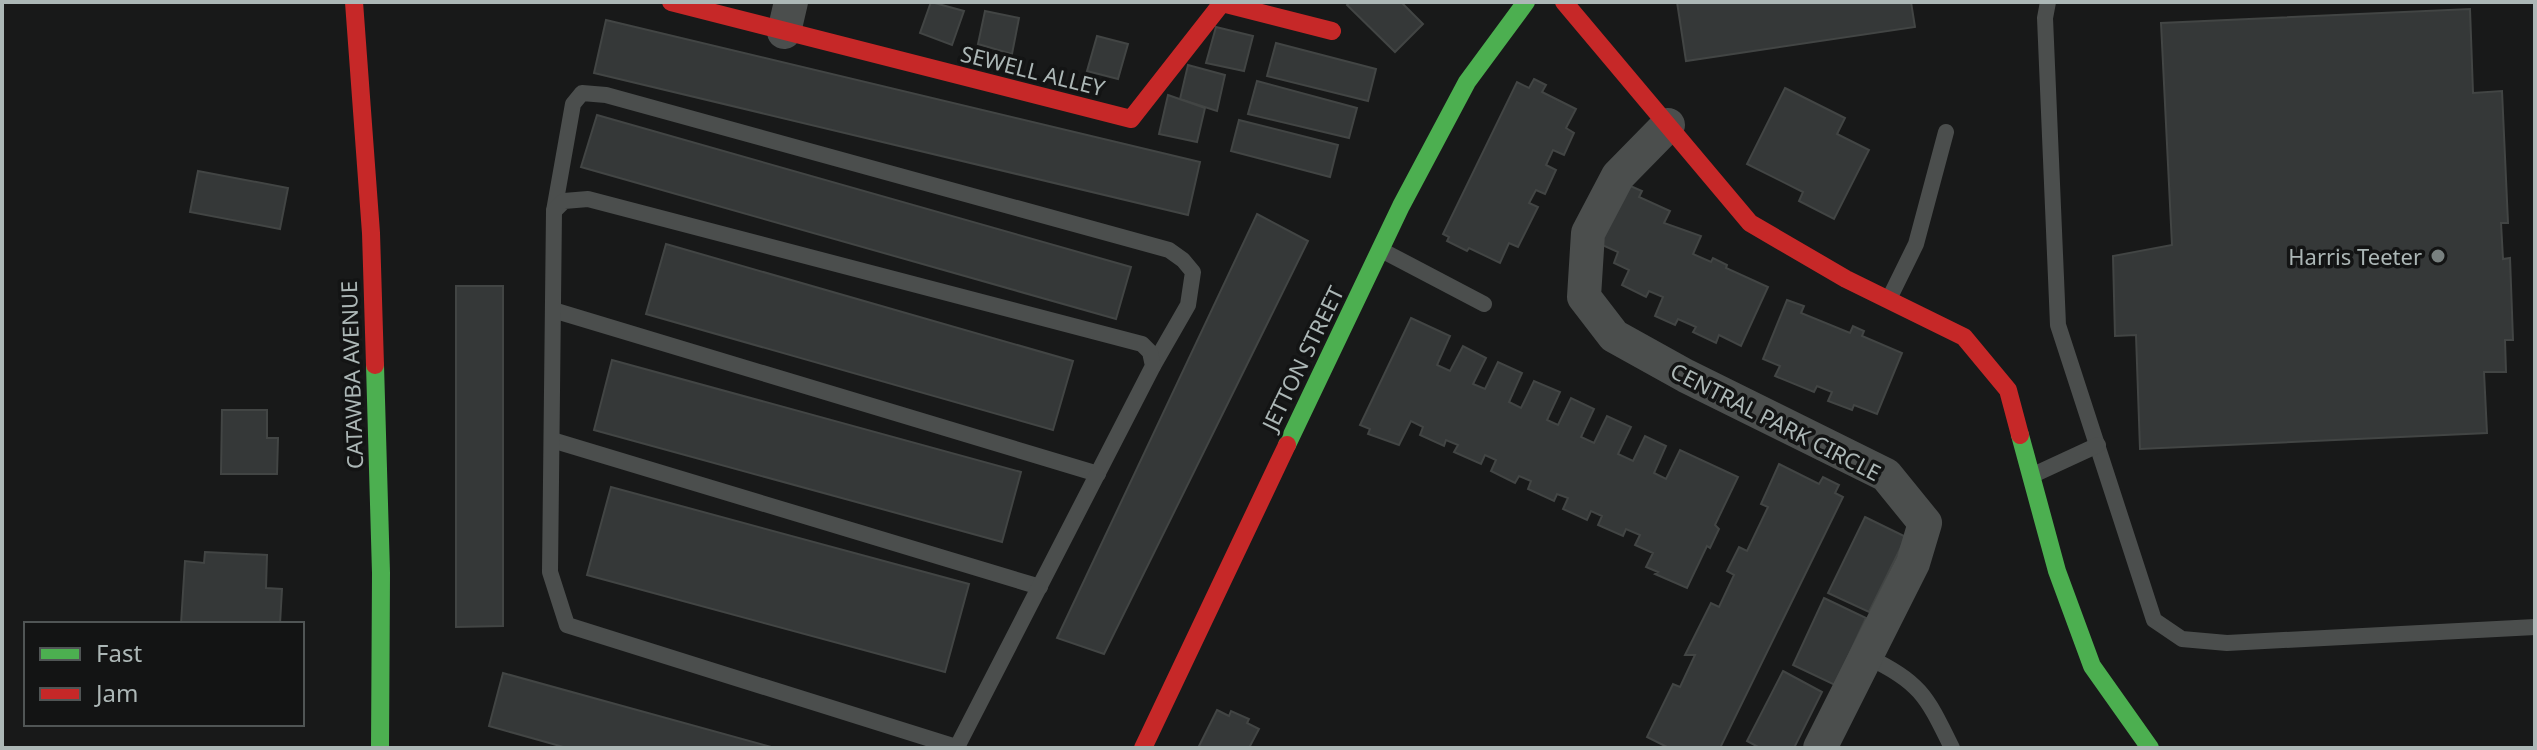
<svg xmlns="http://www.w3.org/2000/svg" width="2537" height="750" font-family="'Noto Sans',sans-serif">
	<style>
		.building { fill: #353838; stroke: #424544; stroke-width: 2 }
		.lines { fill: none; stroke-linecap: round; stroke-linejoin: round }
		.lane { stroke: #4b4e4d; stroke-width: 16 }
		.street { stroke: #4b4e4d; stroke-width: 34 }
		.fast { stroke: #4caf50; stroke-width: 18 }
		.jam { stroke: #c62828; stroke-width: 18 }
		.poi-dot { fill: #78807f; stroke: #131414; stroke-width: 3 }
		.labels { text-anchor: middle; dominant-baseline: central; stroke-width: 7; stroke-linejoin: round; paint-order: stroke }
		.street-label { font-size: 22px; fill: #acb7b6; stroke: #131414 }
		.poi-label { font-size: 22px; fill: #acb7b6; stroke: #131414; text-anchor: end }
	</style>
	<rect width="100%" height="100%" fill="#181919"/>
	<g class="building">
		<polygon points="931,2 964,11 952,45 920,33"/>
		<polygon points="1350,2 1405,2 1403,4 1423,24 1395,52 1347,5"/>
		<polygon points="1677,2 1911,2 1915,27 1686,61"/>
		<polygon points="2470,9 2473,93 2502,91 2508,223 2501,223 2503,259 2510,258 2513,340 2505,340 2506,372 2484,372 2487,433 2140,449 2136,335 2115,336 2113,256 2172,245 2161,23"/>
		<polygon points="985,11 1019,18 1012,54 978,44"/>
		<polygon points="606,20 1200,162 1188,215 594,73"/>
		<polygon points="1216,27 1253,36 1244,71 1206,63"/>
		<polygon points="1097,36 1128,44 1118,79 1087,71"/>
		<polygon points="1276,43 1376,69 1368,101 1267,76"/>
		<polygon points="1188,65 1225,75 1217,111 1180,99"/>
		<polygon points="1534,79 1546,85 1542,92 1576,109 1566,128 1574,133 1564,155 1553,150 1546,165 1556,170 1545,194 1536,190 1529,203 1538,207 1518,247 1509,243 1500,263 1469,248 1467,251 1447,241 1449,237 1443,234 1517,82 1529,88"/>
		<polygon points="1257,81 1357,108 1349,138 1248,114"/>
		<polygon points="1785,88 1845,118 1837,134 1869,150 1834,219 1799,201 1803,192 1747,164"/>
		<polygon points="1168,95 1205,108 1197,142 1159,134"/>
		<polygon points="597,115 1131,267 1116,319 581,167"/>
		<polygon points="1239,120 1338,145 1330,177 1231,151"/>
		<polygon points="198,171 288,188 280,229 190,212"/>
		<polygon points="1628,185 1642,191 1639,197 1670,211 1664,223 1701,236 1693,254 1711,262 1713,258 1727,265 1726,268 1768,287 1741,346 1719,335 1716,343 1693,332 1696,327 1678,319 1675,325 1655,316 1663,297 1649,291 1646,297 1622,285 1629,270 1614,263 1618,252 1600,244"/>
		<polygon points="1257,214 1308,241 1104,654 1057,638"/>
		<polygon points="666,244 1073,361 1053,430 646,314"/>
		<polygon points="456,286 503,286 503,626 456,627"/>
		<polygon points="1787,300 1804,306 1801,313 1850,333 1853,326 1864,331 1862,336 1902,353 1877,414 1854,405 1852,410 1828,401 1832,392 1817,386 1814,392 1775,376 1780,366 1763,359"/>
		<polygon points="1411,318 1450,336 1437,365 1450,371 1463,346 1486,358 1473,384 1485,389 1498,362 1522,373 1509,402 1521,408 1534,381 1560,392 1547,420 1558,425 1571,398 1594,409 1581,437 1594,443 1607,416 1631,427 1618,454 1633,461 1645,436 1666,446 1654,473 1666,479 1680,450 1738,477 1715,525 1719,529 1710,548 1707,546 1687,588 1655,574 1658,572 1646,567 1653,553 1635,545 1640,535 1626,529 1623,536 1598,525 1602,516 1591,511 1587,520 1563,509 1568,498 1557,494 1554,501 1528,489 1531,481 1519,476 1515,483 1491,471 1496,460 1485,455 1481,464 1454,452 1458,445 1446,440 1444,446 1420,435 1423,427 1411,421 1399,445 1368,434 1370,429 1360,425"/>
		<polygon points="612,360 1021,472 1002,542 594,430"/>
		<polygon points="222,410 267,410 267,438 278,438 277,474 221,474"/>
		<polygon points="1779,464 1819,484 1823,477 1839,485 1835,493 1843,497 1720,748 1669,748 1647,737 1673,684 1680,687 1695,655 1685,655 1711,603 1719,607 1734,575 1727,571 1739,547 1747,551 1768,507 1761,504"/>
		<polygon points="611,487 969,584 945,672 587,575"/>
		<polygon points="1865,517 1906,537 1869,612 1828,593"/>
		<polygon points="205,552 267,555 266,588 282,589 280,624 181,624 185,561 204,563"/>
		<polygon points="1824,598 1866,618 1835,685 1793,665"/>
		<polygon points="1783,671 1822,692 1794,748 1760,748 1747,741"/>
		<polygon points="503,673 775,748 567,748 489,726"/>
		<polygon points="1217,710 1229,716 1231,711 1249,719 1247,723 1259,729 1249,748 1198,748"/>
	</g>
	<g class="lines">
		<g class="lane">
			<polyline points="2048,2 2045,18 2058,325 2154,620 2182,639 2227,643 2535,627"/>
			<polyline points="554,211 573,104 582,93 606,95 1169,250 1183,260 1193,272 1188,305 1153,366"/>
			<polyline points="1383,251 1484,304"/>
			<polyline points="1889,299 1916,244 1946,132"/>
			<polyline points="553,310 1098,474"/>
			<polyline points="552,440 1040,587"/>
			<polyline points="2033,475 2098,445"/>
			<path d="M1866,656C1921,683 1926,695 1952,748"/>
			<polyline points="957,747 1153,366 1150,352 1142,344 588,199 564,201 554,211 550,572 567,625 959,748"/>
		</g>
		<g class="street">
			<polyline points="784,32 791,2"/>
			<polyline points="1668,125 1618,176 1588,233 1584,297 1614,336 1686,376 1886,475 1925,523 1913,563 1820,748"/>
		</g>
		<g class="fast">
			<polyline points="375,365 381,573 380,748"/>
			<polyline points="2020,435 2057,571 2092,666 2150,748"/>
			<polyline points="1287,445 1401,206 1467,82 1526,2"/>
		</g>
		<g class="jam">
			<polyline points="354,2 371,233 375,365"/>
			<polyline points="671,2 1131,119 1222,3 1332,31"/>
			<polyline points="1564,2 1750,223 1846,279 1964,337 2008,390 2020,435"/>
			<polyline points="1143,748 1287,445"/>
		</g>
	</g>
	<circle class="poi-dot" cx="2438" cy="256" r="8"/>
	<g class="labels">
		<g class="street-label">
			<text transform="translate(1033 70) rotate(14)">SEWELL ALLEY</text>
			<text transform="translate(1302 358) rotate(-64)">JETTON STREET</text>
			<text transform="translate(351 375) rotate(-92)">CATAWBA AVENUE</text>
			<text transform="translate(1776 421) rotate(27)">CENTRAL PARK CIRCLE</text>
		</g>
		<g class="poi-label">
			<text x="2422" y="256">Harris Teeter</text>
		</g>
	</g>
	<rect width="2537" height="750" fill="none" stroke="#acb7b6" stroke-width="8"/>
	<rect x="24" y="622" width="280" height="104" fill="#131414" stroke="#505555" stroke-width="2"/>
	<rect x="40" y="648" width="40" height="12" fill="#4caf50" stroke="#505555" stroke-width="2"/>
	<text x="96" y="662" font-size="24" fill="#acb7b6">Fast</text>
	<rect x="40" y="688" width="40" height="12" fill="#c62828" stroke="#505555" stroke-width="2"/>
	<text x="96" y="702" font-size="24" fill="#acb7b6">Jam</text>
</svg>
